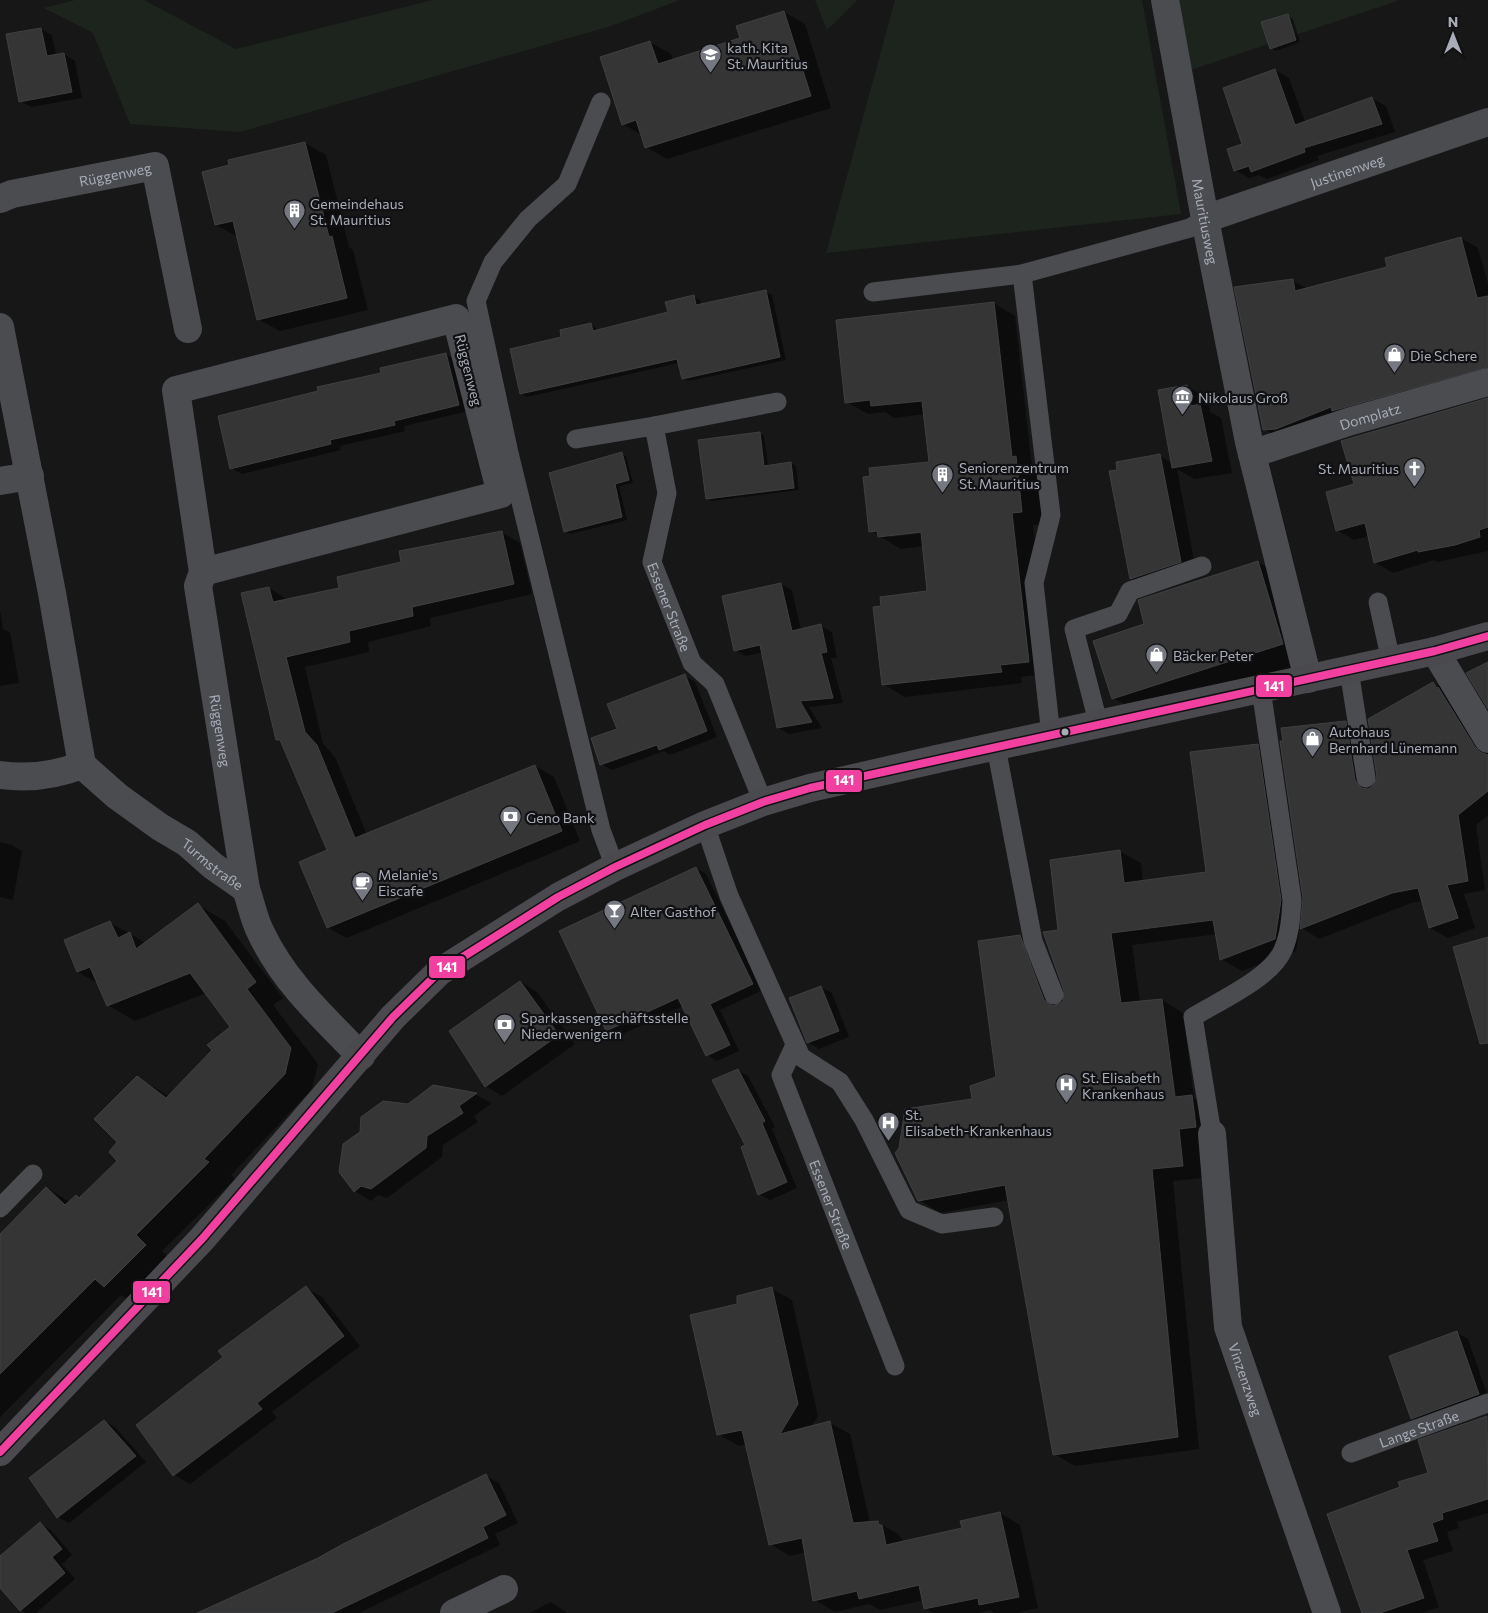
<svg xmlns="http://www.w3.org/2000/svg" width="1488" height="1613" font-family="Commissioner,sans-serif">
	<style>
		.green { fill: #1d241e }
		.shadow { fill: #0007; fill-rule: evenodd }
		.building { fill: #353536; stroke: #3f4043 }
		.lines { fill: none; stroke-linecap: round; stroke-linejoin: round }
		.lane { stroke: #4b4c50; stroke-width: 19 }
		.street { stroke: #4b4c50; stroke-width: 28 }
		.secondary { stroke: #4a4a4e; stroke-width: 28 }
		.bus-1-casing { stroke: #111113; stroke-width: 11 }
		.bus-1 { stroke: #f240a1; stroke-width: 8 }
		.bus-dot { fill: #a8adb8; stroke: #111113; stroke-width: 2 }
		.labels { text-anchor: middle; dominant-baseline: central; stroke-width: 4.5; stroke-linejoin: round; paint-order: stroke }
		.poi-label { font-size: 14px; fill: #a8adb8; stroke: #111113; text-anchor: start }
		.street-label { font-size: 14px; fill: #a8adb8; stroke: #111113 }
		.line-badge { stroke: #111113; stroke-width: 2 }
		.badge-label { font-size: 14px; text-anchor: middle; font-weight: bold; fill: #fff }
	</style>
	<rect width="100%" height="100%" fill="#171717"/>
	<g class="green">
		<polygon points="75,0 144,0 236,49 433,0 680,0 611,26 240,132 130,124 93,33 44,8"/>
		<polygon points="815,0 857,0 827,30"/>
		<polygon points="895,0 1142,0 1181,214 826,253"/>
		<polygon points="1179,0 1400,0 1191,70"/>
	</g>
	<g class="shadow">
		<polygon points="784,12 805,24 831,108 667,159 646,147 642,135 623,124 650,42 671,54 673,61 742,39"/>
		<polygon points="1288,16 1293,19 1300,42 1276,51 1271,48"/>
		<polygon points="41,29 52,35 56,56 64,54 75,61 82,98 31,107 20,101"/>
		<polygon points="1275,70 1289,78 1305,122 1372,98 1386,106 1395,132 1317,156 1319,160 1267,179 1259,175 1249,178 1235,170"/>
		<polygon points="305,143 326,155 349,247 353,250 368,310 280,331 258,319 238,237 216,225"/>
		<polygon points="1461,238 1478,248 1488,284 1488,380 1282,440 1264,429 1293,281 1308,289 1389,267"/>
		<polygon points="766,292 772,295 786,360 689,381 683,378 679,363 527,397 521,394 563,338 590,324 596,328 597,332 669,313 694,297 700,300 701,305"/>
		<path d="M994,303L1015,316L1032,467L1037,470L1043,524L1033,525L1050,673L1021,677L1022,683L905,697L883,684V607L928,592L923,546L901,549L871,531L930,463L925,414L894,418L885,412L868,414L846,402ZM927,530V533L889,537V535Z"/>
		<polygon points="446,354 456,360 469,411 404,426 405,431 340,446 341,450 242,474 231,468 320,392"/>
		<polygon points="1187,386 1208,399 1210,412 1221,418 1232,473 1194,479 1177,469 1196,571 1147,588 1131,578 1118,471 1159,455 1172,463"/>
		<polygon points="1488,400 1488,551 1437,562 1434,560 1393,573 1376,563 1369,536 1354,540 1337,530 1355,485"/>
		<polygon points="759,433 764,436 768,466 791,463 796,466 799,490 712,501 707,498"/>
		<polygon points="621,454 626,456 633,483 619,486 627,520 570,534 565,531"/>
		<polygon points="501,532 520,543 532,594 430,618 431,626 368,642 369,652 305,667 323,744 335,757 367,835 535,766 554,777 580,841 347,938 328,928 301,862 329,851 283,743 277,739 269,588 288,600 340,589 402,563"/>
		<polygon points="1258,562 1289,580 1313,661 1144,716 1113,698 1146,625"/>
		<polygon points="781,584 792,590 801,630 821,626 832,632 837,658 831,658 843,703 809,707 822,728 789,734 778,728 763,652 746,656 735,650 723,597"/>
		<polygon points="0,610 3,629 10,632 19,683 0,686"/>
		<polygon points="685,676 695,682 717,737 670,755 664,751 612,770 601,764 619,730"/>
		<polygon points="1433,683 1451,693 1488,751 1488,815 1476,825 1485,890 1464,894 1475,928 1448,938 1430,928 1423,901 1411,903 1319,939 1300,927 1296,951 1242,971 1221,959 1217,934 1132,945 1140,1002 1162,1000 1183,1013 1194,1098 1213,1109 1204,1178 1173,1181 1199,1449 1075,1466 1054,1454 1009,1200 940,1213 919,1200 973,1100 997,1078 1020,936 1042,949 1062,1004 1064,1002 1066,991 1060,931 1119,851 1141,863 1143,882 1207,873 1257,745 1279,757 1302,915 1345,723 1363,733 1372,788"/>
		<polygon points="0,842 12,845 22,851 13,900 0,897"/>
		<polygon points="696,868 706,874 763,990 720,1010 739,1051 717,1061 707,1055 683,1006 618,1036 607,1030"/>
		<polygon points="198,905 225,921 283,998 273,1005 318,1064 312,1089 231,1175 235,1179 162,1251 172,1261 132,1302 121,1295 0,1417 0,1236 47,1188 70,1202 80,1199 119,1161 119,1142 138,1078 169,1096 214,1050 232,1027 206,993 135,1021 108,1005 99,984 78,972 109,922 146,943"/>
		<polygon points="521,982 537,992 575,1044 502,1096 486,1086 451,1032"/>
		<polygon points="821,987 832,993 849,1037 819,1049 808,1042"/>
		<polygon points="738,1070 748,1076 775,1127 772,1129 797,1188 770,1200 759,1194 747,1146"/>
		<polygon points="433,1086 476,1095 492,1103 474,1116 478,1122 443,1145 442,1157 387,1198 378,1195 371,1201 355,1191 340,1172"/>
		<polygon points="306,1288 322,1297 360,1346 272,1412 277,1418 190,1484 174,1475 225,1357"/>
		<polygon points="772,1289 792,1300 818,1416 811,1427 830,1423 850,1434 870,1523 877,1522 898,1534 903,1542 963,1529 1000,1513 1020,1525 1038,1608 1016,1613 995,1613 990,1610 978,1613 933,1613 925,1608 924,1600 880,1610 869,1604 835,1612 815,1600 806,1552 790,1556 770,1544 747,1444 739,1446 718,1434 738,1305"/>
		<polygon points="1457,1333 1468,1339 1488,1397 1423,1424 1412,1418"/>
		<polygon points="1486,1417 1488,1513 1457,1522 1459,1528 1447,1532 1453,1551 1423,1560 1439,1607 1422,1613 1364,1613 1401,1487 1430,1473"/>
		<polygon points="104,1421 115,1427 146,1462 69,1523 58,1517"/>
		<polygon points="486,1476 499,1483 518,1523 495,1534 500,1545 359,1613 212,1613"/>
		<polygon points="40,1524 51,1530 72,1555 62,1564 75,1579 36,1613 25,1613 0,1586 0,1557"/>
		<polygon points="551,1602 567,1613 529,1613"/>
	</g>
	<g class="building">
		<polygon points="784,11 811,96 645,148 636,120 622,125 600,57 650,41 658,64 740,38 736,26"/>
		<polygon points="1288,14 1296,40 1270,49 1261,22"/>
		<polygon points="41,28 47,56 64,53 72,92 19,102 6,34"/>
		<polygon points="1275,69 1295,125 1372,97 1382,124 1304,148 1305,152 1251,172 1249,166 1234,171 1227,149 1242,144 1223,88"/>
		<polygon points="305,142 329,237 332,236 347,298 257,320 233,221 215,225 202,172 229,165 228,160"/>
		<polygon points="1461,237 1477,298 1488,296 1488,367 1332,411 1331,407 1276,429 1263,430 1234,287 1293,279 1295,291 1387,267 1385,258"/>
		<polygon points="766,290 780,357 682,379 677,359 520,394 510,349 561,337 560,330 591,323 593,331 668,312 665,302 694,295 696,305"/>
		<polygon points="994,302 1012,457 1016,456 1022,512 1012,513 1029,662 1000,665 1002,672 882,685 873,607 881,606 880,597 927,591 921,532 878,537 877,531 869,532 863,477 870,476 869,468 929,462 922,401 871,406 870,400 845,403 836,320"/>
		<polygon points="446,353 459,405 394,421 395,425 330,440 331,444 230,469 218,416 318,391 317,387 381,373 380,368"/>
		<polygon points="1187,385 1191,406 1200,404 1212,461 1172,468 1158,390"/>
		<polygon points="1488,398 1488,527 1479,530 1480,537 1455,545 1418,552 1418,550 1374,563 1365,523 1336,531 1326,492 1354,484 1341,441"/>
		<polygon points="760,432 764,466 791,462 794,488 706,499 698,440"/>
		<polygon points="622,452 629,480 615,484 622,517 564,532 549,473"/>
		<polygon points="1160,454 1181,562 1130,579 1109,471 1117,470 1116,462"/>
		<polygon points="502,531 514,584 412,607 413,616 349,631 350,642 286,657 305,732 317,745 355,838 535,765 562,831 327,928 299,862 327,850 280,740 276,740 241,593 269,587 273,602 339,588 337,577 401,562 399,551"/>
		<polygon points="1258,561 1283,644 1112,699 1093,641 1144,624 1138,600"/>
		<polygon points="781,583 792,631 821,624 827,652 821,653 833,698 800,701 812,722 777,728 760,645 734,651 722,596"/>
		<polygon points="1488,662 1488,709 1466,673"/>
		<polygon points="685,674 707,731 659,750 657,745 600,765 591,738 617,729 607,704"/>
		<polygon points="1433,682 1437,688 1438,687 1475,747 1480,752 1488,755 1488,791 1458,815 1468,881 1447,885 1458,918 1429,928 1418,888 1392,893 1300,929 1303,899 1280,741 1283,741 1281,728 1346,721 1355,780 1362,788 1368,789 1373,786 1377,777 1368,719"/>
		<polygon points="1258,744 1281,900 1275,939 1220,960 1213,920 1111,933 1121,1003 1162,999 1175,1097 1192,1095 1196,1127 1179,1129 1183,1166 1152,1169 1178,1437 1053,1455 1005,1185 918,1201 895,1153 899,1148 905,1109 972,1099 970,1086 996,1077 978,941 1020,935 1044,1000 1053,1006 1063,1002 1064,991 1043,932 1058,930 1050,860 1120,850 1124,883 1206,872 1190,752"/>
		<polygon points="696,867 753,984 710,1004 730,1045 706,1056 678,998 606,1031 559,931"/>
		<polygon points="198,903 256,982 247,989 291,1048 285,1074 204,1159 209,1162 136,1235 146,1245 104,1287 95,1279 0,1374 0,1234 46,1187 65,1205 76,1195 79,1198 117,1161 109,1152 117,1142 94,1119 137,1076 166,1098 212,1050 207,1045 230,1027 190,973 107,1006 90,967 77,972 64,940 110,921 118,938 130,932 136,949"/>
		<polygon points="1488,937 1488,1043 1480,1044 1453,947"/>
		<polygon points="520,981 559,1035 485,1087 449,1031"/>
		<polygon points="821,986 839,1031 807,1043 789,998"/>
		<polygon points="738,1069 765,1121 762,1123 787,1182 758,1195 741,1147 745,1145 712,1080"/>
		<polygon points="433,1085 477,1093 459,1106 463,1113 427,1136 426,1148 371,1189 361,1186 354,1192 339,1172 343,1144 360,1132 361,1117 383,1101 408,1104"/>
		<polygon points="306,1286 344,1336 257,1403 262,1409 173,1476 136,1425 223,1357 218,1351"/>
		<polygon points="772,1287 798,1404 780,1434 830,1421 853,1523 878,1521 879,1525 882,1525 886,1545 962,1528 960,1521 1000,1512 1019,1597 979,1605 978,1598 924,1609 919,1585 859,1599 857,1591 813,1601 802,1538 769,1545 742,1430 717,1435 690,1315 737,1304 737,1296"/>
		<polygon points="1457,1331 1479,1394 1411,1419 1389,1356"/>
		<polygon points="1487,1416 1488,1499 1442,1513 1443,1519 1432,1523 1438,1541 1407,1550 1424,1598 1380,1613 1362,1613 1327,1514 1400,1487 1398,1482 1428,1473 1418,1440"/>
		<polygon points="104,1420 136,1456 57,1518 29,1478"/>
		<polygon points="486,1474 506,1515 483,1527 488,1538 439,1562 332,1613 197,1613 318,1558 343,1544"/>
		<polygon points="40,1522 62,1549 52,1557 65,1573 20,1611 0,1588 0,1556"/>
	</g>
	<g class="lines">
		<g class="lane">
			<polyline points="601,102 567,184 528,219 493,262 476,301 509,453 601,830 615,867"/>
			<polyline points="1022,274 1051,515 1034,583 1051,735"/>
			<polyline points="873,292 1022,274 1190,228 1205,219"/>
			<polyline points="654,426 777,402"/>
			<path id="s1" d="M576,439L654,426L667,493L652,562L692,663L715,684L763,802"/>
			<polyline points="1378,602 1391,661"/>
			<polyline points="1349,670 1366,778"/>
			<polyline points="1099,726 1074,629 1118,614 1130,591 1202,566"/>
			<polyline points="996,747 1033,941 1054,995"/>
			<polyline points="705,825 729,896 801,1057 840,1082 864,1120 909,1210 942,1224 994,1217"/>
			<path id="s2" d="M795,1045L781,1075L895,1366"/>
			<path d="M1212,1134L1193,1017C1219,1001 1271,978 1283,950C1290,934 1291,917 1292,900L1261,689"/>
			<polyline points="0,1208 33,1174"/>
			<path id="s3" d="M1351,1453L1488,1403"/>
		</g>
		<g class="street">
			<path id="s4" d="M1165,0L1205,219L1249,442L1308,679"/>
			<path id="s5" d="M0,199L12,194L155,166L188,329"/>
			<path id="s6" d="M1205,219L1488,122"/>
			<polyline points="0,327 52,593 82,765"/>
			<path id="s7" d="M1252,454L1348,422L1488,382"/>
			<polyline points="0,481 30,476"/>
			<path id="s8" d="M203,572L501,494L456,318L176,390L203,572L198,586L246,889C251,903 254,920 261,933C284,982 324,1018 361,1056"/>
			<polyline points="1435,651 1488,739"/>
			<path id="s9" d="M82,765L117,796L160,827L187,843L213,866L246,889"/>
			<path d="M0,775C29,779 54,776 82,765"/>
			<path id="s10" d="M1212,1134L1228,1327L1327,1613"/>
			<polyline points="454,1613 504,1589"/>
		</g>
		<polyline class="secondary" points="0,1452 202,1239 393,1017 439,972 558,897 615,867 705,825 763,802 810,788 937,759 1435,651 1488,636"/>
		<defs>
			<polyline id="bus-1" points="0,1452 202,1239 393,1017 439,972 558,897 615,867 705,825 763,802 810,788 1435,651 1488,636"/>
		</defs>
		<use href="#bus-1" class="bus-1-casing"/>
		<use href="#bus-1" class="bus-1"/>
	</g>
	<defs>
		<symbol id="school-pin" viewBox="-11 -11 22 30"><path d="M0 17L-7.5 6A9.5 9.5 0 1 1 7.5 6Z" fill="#757880" stroke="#111113"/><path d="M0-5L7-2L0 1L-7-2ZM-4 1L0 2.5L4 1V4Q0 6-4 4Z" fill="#fff"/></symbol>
		<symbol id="building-pin" viewBox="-11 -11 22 30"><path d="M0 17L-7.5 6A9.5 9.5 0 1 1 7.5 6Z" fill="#757880" stroke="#111113"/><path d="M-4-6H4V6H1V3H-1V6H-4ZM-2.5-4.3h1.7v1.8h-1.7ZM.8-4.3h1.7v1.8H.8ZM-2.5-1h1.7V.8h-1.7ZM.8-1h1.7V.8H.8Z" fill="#fff"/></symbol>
		<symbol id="shop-pin" viewBox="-11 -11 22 30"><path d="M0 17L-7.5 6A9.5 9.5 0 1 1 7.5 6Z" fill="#757880" stroke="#111113"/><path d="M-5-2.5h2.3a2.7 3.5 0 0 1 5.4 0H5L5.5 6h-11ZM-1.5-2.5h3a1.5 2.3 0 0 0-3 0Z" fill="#fff"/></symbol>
		<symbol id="museum-pin" viewBox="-11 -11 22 30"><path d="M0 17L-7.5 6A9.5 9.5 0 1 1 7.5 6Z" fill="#757880" stroke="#111113"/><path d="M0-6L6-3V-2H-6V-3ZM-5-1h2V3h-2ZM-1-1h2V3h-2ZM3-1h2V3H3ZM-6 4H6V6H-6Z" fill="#fff"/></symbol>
		<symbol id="church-pin" viewBox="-11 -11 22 30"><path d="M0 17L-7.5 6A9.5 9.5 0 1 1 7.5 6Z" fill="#757880" stroke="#111113"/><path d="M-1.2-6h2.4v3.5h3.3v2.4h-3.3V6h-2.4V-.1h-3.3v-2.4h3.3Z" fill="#fff"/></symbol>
		<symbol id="bank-pin" viewBox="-11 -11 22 30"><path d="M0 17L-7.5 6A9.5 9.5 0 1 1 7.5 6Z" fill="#757880" stroke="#111113"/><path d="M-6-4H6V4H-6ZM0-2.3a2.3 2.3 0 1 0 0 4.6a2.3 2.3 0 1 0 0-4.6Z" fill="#fff"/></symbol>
		<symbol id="cafe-pin" viewBox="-11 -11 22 30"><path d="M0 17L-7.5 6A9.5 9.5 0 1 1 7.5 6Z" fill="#757880" stroke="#111113"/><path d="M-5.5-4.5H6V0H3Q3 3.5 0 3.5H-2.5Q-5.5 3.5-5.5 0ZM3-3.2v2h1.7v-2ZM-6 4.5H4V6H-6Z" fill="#fff"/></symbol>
		<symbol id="bar-pin" viewBox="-11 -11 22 30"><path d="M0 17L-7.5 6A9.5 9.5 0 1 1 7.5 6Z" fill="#757880" stroke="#111113"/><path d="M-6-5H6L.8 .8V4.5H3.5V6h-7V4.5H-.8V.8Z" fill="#fff"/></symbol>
		<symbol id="hospital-pin" viewBox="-11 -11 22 30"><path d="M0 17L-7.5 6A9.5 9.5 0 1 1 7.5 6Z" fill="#757880" stroke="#111113"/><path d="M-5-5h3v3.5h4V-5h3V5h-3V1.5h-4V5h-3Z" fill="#fff"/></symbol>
	</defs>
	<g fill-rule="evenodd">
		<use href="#school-pin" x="698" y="42" width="25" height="34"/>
		<use href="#building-pin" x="282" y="198" width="25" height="34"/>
		<use href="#shop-pin" x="1382" y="342" width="25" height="34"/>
		<use href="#museum-pin" x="1170" y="384" width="25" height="34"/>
		<use href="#church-pin" x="1402" y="456" width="25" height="34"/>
		<use href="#building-pin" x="930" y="462" width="25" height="34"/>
		<use href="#shop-pin" x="1144" y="642" width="25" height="34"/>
		<use href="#shop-pin" x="1300" y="726" width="25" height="34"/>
		<use href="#bank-pin" x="498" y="804" width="25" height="34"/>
		<use href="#cafe-pin" x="350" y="870" width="25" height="34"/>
		<use href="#bar-pin" x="602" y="898" width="25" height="34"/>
		<use href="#bank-pin" x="492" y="1012" width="25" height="34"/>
		<use href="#hospital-pin" x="1054" y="1072" width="25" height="34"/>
		<use href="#hospital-pin" x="876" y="1110" width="25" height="34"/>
	</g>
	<circle class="bus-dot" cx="1065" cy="732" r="4.5"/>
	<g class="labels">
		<g class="poi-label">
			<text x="727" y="47">kath. Kita<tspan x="727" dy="16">St. Mauritius</tspan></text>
			<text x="310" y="203">Gemeindehaus<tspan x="310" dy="16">St. Mauritius</tspan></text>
			<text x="1410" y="355">Die Schere</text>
			<text x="1198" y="397">Nikolaus Groß</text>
			<text x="959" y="467">Seniorenzentrum<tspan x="959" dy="16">St. Mauritius</tspan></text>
			<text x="1399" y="468" text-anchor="end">St. Mauritius</text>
			<text x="1173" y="655">Bäcker Peter</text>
			<text x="1329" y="731">Autohaus<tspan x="1329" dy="16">Bernhard Lünemann</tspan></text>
			<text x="526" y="817">Geno Bank</text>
			<text x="378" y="874">Melanie's<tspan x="378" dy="16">Eiscafe</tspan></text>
			<text x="630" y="911">Alter Gasthof</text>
			<text x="521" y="1017">Sparkassengeschäftsstelle<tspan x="521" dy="16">Niederwenigern</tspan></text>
			<text x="1082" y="1077">St. Elisabeth<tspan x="1082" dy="16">Krankenhaus</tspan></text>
			<text x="905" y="1114">St.<tspan x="905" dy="16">Elisabeth-Krankenhaus</tspan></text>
		</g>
		<g class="street-label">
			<text stroke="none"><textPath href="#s6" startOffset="150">Justinenweg</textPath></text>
			<text stroke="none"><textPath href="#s5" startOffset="118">Rüggenweg</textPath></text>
			<text stroke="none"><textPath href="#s4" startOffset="225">Mauritiusweg</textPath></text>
			<text transform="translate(469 370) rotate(76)">Rüggenweg</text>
			<text stroke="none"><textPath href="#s7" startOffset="124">Domplatz</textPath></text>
			<text stroke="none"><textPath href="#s1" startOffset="266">Essener Straße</textPath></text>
			<text stroke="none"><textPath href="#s8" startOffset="1124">Rüggenweg</textPath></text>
			<text stroke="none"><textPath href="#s9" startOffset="164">Turmstraße</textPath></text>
			<text stroke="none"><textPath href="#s2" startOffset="172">Essener Straße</textPath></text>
			<text stroke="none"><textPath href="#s10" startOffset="249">Vinzenzweg</textPath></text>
			<text stroke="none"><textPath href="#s3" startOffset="72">Lange Straße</textPath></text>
		</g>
	</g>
	<g class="line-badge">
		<rect x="1255" y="674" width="38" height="24" rx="5" fill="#f240a1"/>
		<rect x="825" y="769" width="38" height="24" rx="5" fill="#f240a1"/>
		<rect x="428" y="955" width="38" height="24" rx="5" fill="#f240a1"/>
		<rect x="132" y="1280" width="39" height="24" rx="5" fill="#f240a1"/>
	</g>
	<g class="badge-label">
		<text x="1274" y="691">141</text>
		<text x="844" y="785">141</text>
		<text x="447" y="972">141</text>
		<text x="152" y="1297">141</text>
	</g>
	<g transform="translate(1453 35)" stroke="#111113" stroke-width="4" paint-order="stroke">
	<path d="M0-4L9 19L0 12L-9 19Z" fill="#a8adb8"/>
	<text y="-8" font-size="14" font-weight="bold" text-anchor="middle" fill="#a8adb8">N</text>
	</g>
</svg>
